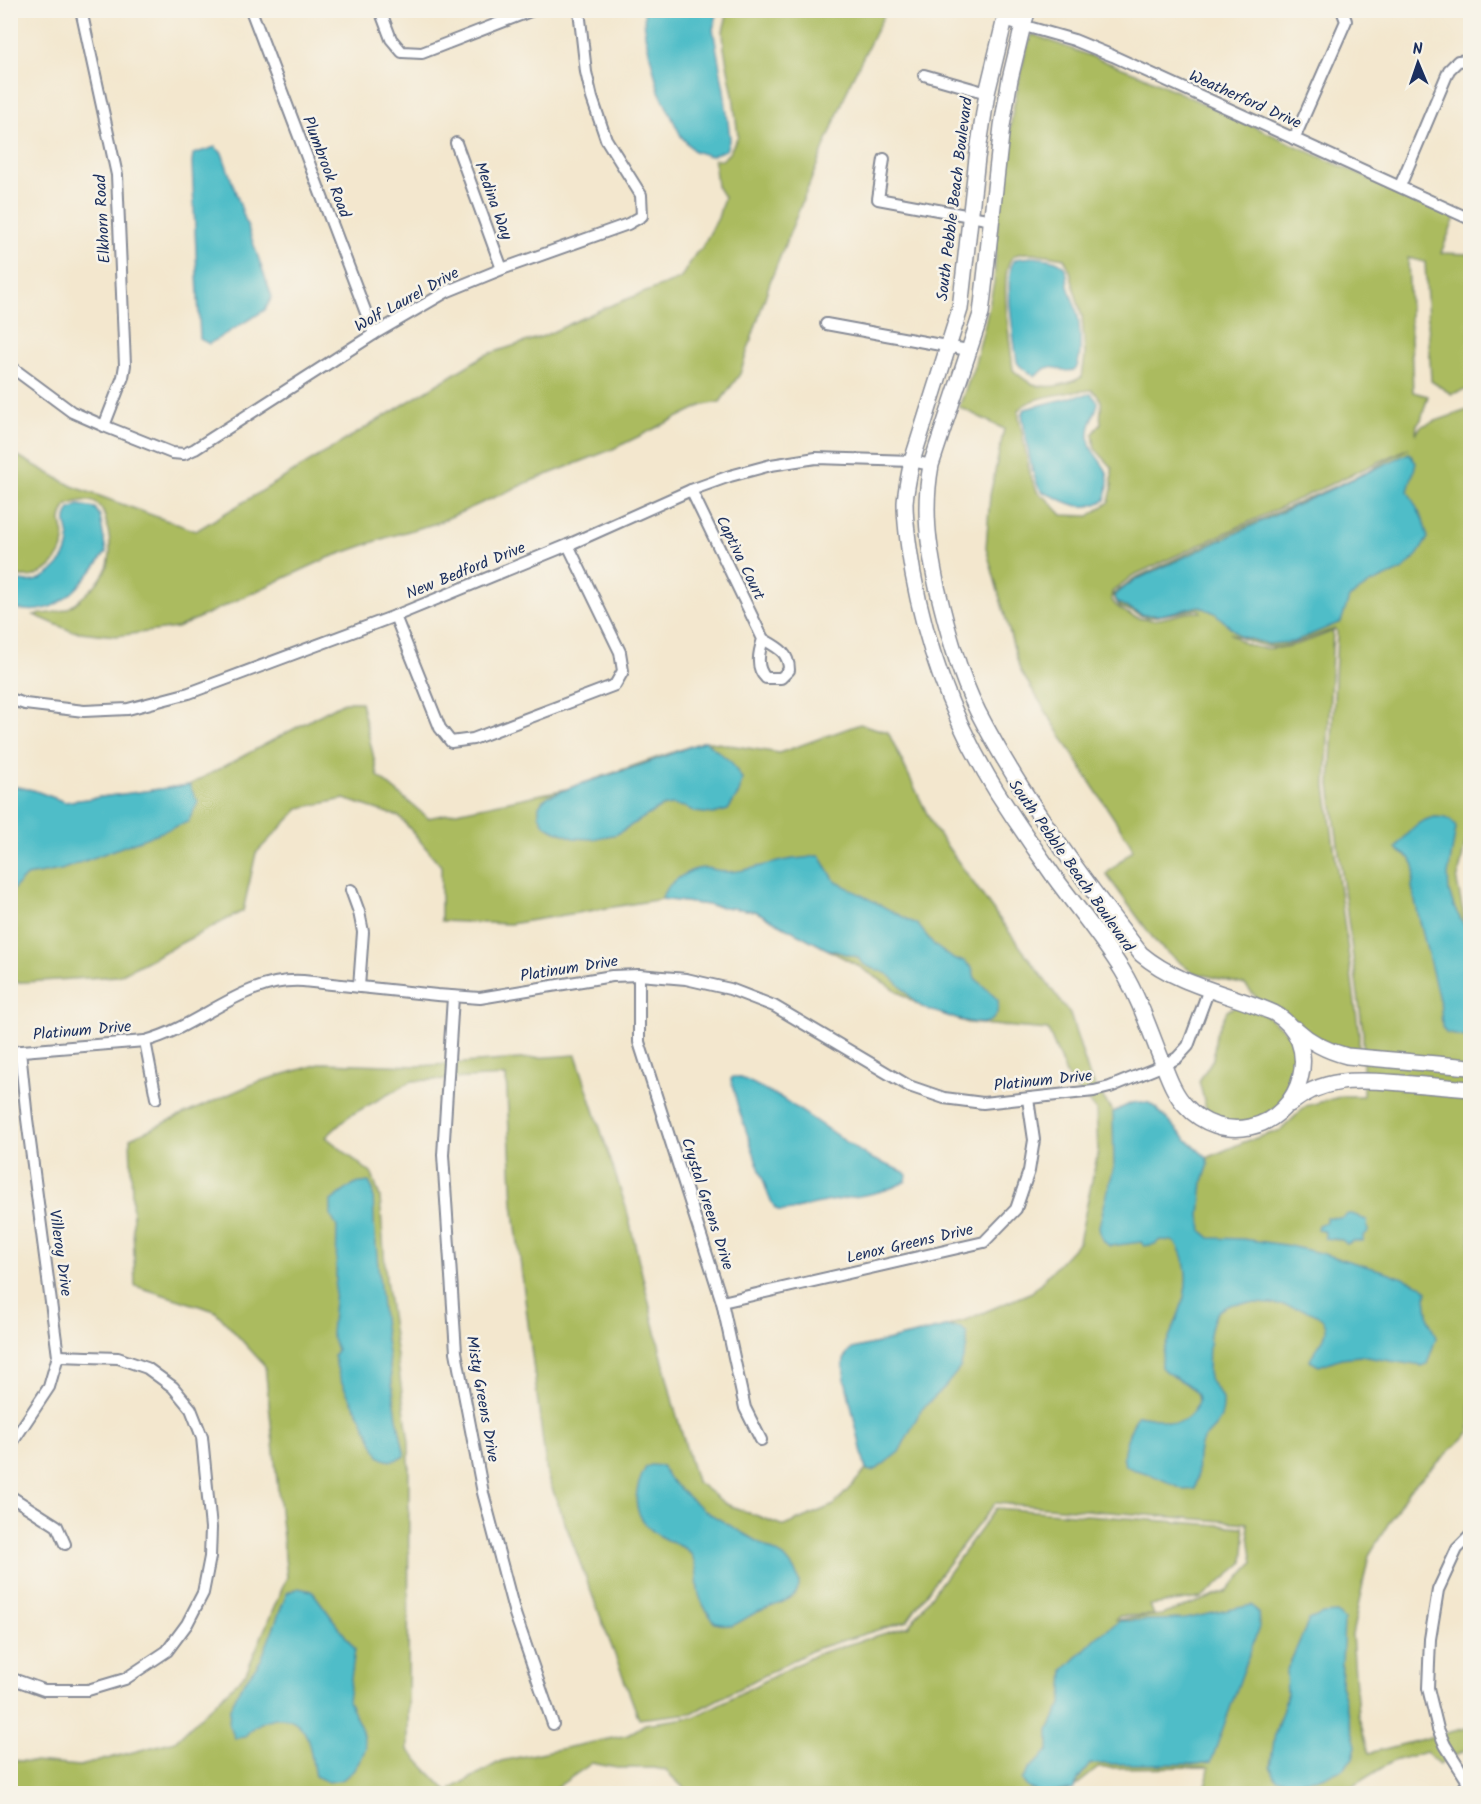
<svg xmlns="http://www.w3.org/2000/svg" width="1481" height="1804" font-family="Kalam,sans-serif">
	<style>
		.green { fill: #abbb5e; stroke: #63755e; stroke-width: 1.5; fill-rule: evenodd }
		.water { fill: #50bdc8; stroke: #367693; stroke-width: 1.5 }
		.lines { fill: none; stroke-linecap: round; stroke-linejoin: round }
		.street-casing { stroke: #878b96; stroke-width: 14 }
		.secondary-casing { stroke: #878b96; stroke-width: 18 }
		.street { stroke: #fff; stroke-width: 10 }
		.secondary { stroke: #fff; stroke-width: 15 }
		.labels { text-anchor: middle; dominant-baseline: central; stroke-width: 5; stroke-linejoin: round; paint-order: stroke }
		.street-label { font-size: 16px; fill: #1b2f5e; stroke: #f7f3e8 }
	</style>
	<rect width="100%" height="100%" fill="#f7f3e8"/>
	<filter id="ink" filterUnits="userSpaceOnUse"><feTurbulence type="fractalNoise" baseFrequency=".0167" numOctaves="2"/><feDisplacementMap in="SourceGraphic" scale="12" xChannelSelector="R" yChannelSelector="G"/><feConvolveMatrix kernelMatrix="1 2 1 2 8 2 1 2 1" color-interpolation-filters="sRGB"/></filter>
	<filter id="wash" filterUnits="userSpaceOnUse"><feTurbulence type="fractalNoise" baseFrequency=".008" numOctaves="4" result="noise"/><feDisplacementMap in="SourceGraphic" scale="24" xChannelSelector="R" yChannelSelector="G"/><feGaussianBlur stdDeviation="1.35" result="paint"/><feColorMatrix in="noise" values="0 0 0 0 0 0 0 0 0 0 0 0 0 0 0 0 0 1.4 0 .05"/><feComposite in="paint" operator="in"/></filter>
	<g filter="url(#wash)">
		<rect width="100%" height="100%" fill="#f3e7ce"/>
		<g class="green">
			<path d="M728,11H886L851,81L770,282L740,374L720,402L703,405L613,449L531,481L437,523L388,537L328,558L177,628L116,636L71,631L34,615C44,614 63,612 70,607C75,604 80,599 85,595C108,575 114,560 108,530C106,522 105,511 98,505C90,497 76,502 67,505C55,525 65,524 64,541C63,559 43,578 25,577C20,577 15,576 11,574V452L72,486L196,531L485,355L544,336L604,308L680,279L696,253L701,249L718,218L724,197L717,186L714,159L722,160L729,153L738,136L733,95L724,48L723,31Z"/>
			<path d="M1032,34L1141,75L1455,218L1441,253L1470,254V389L1451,394L1431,381L1425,262L1408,258L1413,392L1428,396L1421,420L1417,424L1416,434L1421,426L1470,409V822L1457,882L1465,921L1470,927V1432L1409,1490L1369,1555L1352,1635L1358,1714L1369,1753L1470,1727V1748L1440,1764L1426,1752L1393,1761L1340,1794L1205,1793L1209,1767L1098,1768L1068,1792L1060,1793L695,1794L688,1792L665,1770L654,1768H617L592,1763L550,1792L546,1793H455L451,1789L501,1761L628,1735L645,1724L694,1717L817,1654L909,1626L996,1508L1243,1527L1245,1541L1243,1563L1202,1598L1150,1605L1154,1615L1120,1616L1114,1620L1161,1615L1226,1592L1253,1563L1247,1523L995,1503L940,1574L907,1621L815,1649L692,1713L639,1719L547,1475L513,1204L506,1076L412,1081L349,1116L326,1137L372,1174L380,1198L386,1279L409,1442L408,1750L449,1793H11V1760L80,1766L175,1741L246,1673L287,1577L265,1366L215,1311L135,1286L130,1138L257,1082L323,1063L420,1066L576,1055L626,1207L673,1403L696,1481L726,1504L784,1526L834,1505L866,1470L843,1367L845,1356L852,1349L946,1327L968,1319L1032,1292L1079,1242L1098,1152L1096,1110L1069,1081L1048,1030L968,1023L922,1007L857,965L755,911L662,899L510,924L441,921V866L400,817L344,799L300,808L256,853L243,911L118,976L11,983V786L33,790L65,802L189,785L344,702H361L378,776L428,818L566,789L705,741L779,753L860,724L888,732L934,828L990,906L1070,1014L1090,1078L1113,1112L1132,1103H1149L1157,1109L1185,1138L1207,1158L1244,1142L1281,1130L1306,1106L1343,1096H1363V1033L1330,785L1337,633L1336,629C1313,635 1290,649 1266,646C1253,644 1240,638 1230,633C1260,662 1300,644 1333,631L1326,786L1359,1033V1052L1331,1046L1304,1030L1281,1009L1259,1000L1245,985L1192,972L1158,945L1106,874L1133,850L1129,841L1090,782L1020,670L986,548L990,495L1004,429L959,407L974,367L984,328L994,283L998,211L1013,109L1025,54ZM1034,253L1064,258L1070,271L1074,289L1082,316L1085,356L1082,377C1067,385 1045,391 1029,382C1023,379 1018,374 1013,370C1011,348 998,272 1012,258C1017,252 1027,253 1034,253ZM1092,390C1108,403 1098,407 1101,423L1093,434L1095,449L1112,467V489L1109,502L1089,516L1062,515L1047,499L1038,493L1030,475L1018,411C1026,397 1076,391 1092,390ZM1409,448L1358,476L1234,531L1133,579L1112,595L1120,607L1147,618L1198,609L1201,612C1175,610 1156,629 1129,614C1121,610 1116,607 1111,599L1112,592L1132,576Z"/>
			<polygon points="1237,1005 1266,1015 1290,1035 1297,1059 1293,1083 1280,1106 1253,1121 1230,1123 1208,1116 1199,1081 1213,1059 1216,1034 1227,1011"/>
		</g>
		<g class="water">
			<polygon points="644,11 718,11 713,29 724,90 730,138 726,150 710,156 694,151 681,136 659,91 645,35"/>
			<polygon points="215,147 222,153 272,297 265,310 209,344 200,339 192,163 193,154"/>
			<path d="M1034,257C1043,259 1058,258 1064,267C1068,272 1067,280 1068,286C1071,296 1076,306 1078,317C1080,331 1082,356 1076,369C1064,375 1056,364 1046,368C1042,370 1040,375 1034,376L1020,366L1017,362C1015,345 1002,270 1015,260C1020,257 1028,258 1034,257Z"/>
			<path d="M1091,394L1098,402C1096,415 1087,425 1089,439C1090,452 1098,456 1104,467C1110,476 1108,490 1105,500C1085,511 1073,506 1053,496C1050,495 1043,493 1041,490C1031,480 1025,429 1022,414L1025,409L1076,396Z"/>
			<polygon points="1409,453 1416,463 1408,491 1423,520 1428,538 1418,554 1404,569 1370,584 1349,598 1341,622 1293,642 1268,644 1240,636 1215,613 1199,606 1161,615 1143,615 1118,603 1114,596 1133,581"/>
			<path d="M79,505L95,508L100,516L106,552C92,572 69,603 44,609C33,612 21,610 11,608V580C18,581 26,583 34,581C51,577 69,558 69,540C69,526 61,524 70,509Z"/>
			<polygon points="705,741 731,762 742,779 739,793 728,810 713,814 695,812 685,807 672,805 661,807 617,834 593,839 573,838 550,828 544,824 539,815 539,806 543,800 549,796 581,784 641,765"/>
			<polygon points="189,785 198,802 188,822 61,870 26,876 11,892 11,786 33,790 65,802"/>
			<path d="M1435,817C1444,817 1452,818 1456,828L1448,875L1449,892L1455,909L1470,936V1038L1446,1033L1442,1027L1441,1008L1414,897C1414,894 1413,891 1412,888C1412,877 1419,870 1411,860C1407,855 1400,853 1396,848C1408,833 1415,821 1435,817Z"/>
			<path d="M815,856H820L835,881L918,925L935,946L955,960L964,961L972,968L975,978L998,1000C1001,1036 964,1021 945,1015C937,1012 926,1010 919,1005C908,996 900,983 889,975C879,968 863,969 858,957L827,949L755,911L662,899C663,885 690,868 704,868C712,868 720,872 727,872C747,872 768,863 787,860C797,858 805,859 815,856Z"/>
			<path d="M733,1077H739L748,1081L783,1099L870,1158L904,1172L907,1175L906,1181C882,1196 839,1198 811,1205C800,1208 790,1212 779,1211L775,1208L769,1197L738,1107L731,1079Z"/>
			<path d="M1141,1102L1149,1103L1157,1109L1185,1138L1207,1158L1209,1164L1203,1181L1200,1215L1202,1231L1210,1238L1243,1239L1285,1245L1320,1253L1390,1273L1423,1286L1427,1291L1426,1298L1429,1320L1436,1338L1427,1364L1422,1366L1360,1356L1341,1358L1319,1366L1310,1361C1313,1349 1327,1341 1326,1328C1326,1304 1250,1301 1233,1304C1229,1305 1223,1308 1220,1310C1207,1321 1209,1356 1208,1373L1210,1381L1223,1399C1223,1407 1223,1416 1218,1423C1213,1431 1204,1436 1200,1445C1195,1460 1200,1475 1195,1489L1184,1490C1169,1483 1155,1475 1140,1471C1136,1470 1129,1469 1126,1465C1118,1456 1132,1426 1137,1416C1151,1414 1162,1422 1175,1423C1187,1423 1204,1404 1195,1392C1187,1380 1169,1378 1161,1367C1160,1355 1166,1346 1170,1335C1182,1309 1193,1281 1181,1253C1176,1240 1173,1240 1160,1240L1155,1244L1144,1246L1141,1242L1110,1246C1102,1242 1100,1235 1099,1226L1114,1167L1113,1112L1132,1103Z"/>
			<path d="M369,1182L373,1190L374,1224L383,1319L397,1418L405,1456C395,1461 388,1463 379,1456C372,1441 366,1426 358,1412C345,1390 339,1381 334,1355L337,1350L331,1334L336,1279L337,1227L331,1216V1201L354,1184Z"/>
			<path d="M1348,1214C1357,1213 1359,1219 1367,1220L1368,1232L1363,1236V1241H1353L1347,1244L1342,1240L1325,1238V1232L1317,1229L1318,1225L1326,1222V1217L1342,1218Z"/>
			<path d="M946,1327L961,1328L967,1334V1347L960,1368L943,1389L921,1410L899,1452L877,1469L872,1471L866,1470L845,1379C843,1368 841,1356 852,1349Z"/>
			<path d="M651,1465L662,1466L669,1478L686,1495L705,1511L784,1557C821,1597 782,1601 753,1614C746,1618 739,1623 732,1626L715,1623C708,1613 700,1602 698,1590C697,1579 698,1569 693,1558C688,1546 673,1544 663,1538C633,1521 630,1496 646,1467Z"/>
			<path d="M298,1588L312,1591L355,1649L348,1701L361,1728L366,1748L361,1759L353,1771L342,1780L328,1782L315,1776C312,1764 311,1745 306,1735C292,1707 261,1717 244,1737L235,1738L229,1725L230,1708L240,1688L261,1660L287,1593Z"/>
			<polygon points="1252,1605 1258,1613 1259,1627 1211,1762 1197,1764 1090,1764 1079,1778 1073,1790 1040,1792 1028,1788 1022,1780 1029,1769 1049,1750 1049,1730 1062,1704 1064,1670 1097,1637 1120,1621 1185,1619"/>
			<polygon points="1337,1613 1344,1620 1341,1686 1356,1746 1353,1758 1342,1770 1316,1779 1291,1782 1277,1779 1270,1767 1275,1734 1287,1695 1286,1672 1309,1620 1323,1614"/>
		</g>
	</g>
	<g filter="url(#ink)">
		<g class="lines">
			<defs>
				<g id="street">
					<polyline points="81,10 117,175 125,365 123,377 104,426"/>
					<polyline points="251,10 374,334"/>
					<polyline points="380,10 391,39 402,52 422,53 533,10"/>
					<polyline points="1004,20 1074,40 1113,56 1470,219"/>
					<polyline points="924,75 987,93"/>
					<polyline points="1294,139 1346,21 1342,10"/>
					<polyline points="456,143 502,269"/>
					<polyline points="884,159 878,199 992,220"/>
					<polyline points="1400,186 1449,70 1458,61 1470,60"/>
					<polyline points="826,324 968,350"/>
					<polyline points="10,366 72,412 104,426 172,453 184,454 195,449 374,334 448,291 502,269 628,224 642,216 641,195 606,139 592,98 586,72 579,10"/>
					<path d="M691,490L763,639C759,652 755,668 766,678H781L789,670C789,652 777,647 763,639"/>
					<polyline points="395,616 440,728 451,742 473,739 615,685 623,671 620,652 568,545"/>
					<polyline points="10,699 25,704 84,711 128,709 189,693 395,616 568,545 691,490 730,476 771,465 816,458 912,461 931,465"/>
					<polyline points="351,890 359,912 363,932 359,987"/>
					<polyline points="639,975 639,1042 722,1302 745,1408 761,1440"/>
					<polyline points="453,997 443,1155 456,1352 483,1493 515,1614 553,1724"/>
					<polyline points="145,1041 156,1098"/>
					<path d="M10,1052L145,1041C200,1027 243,977 303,981L437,995L480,998L612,976L639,975L686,979L730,989L774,1006L909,1086L944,1098L983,1103L1094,1091L1110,1087L1164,1065L1177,1058L1188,1046L1209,989"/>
					<polyline points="722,1302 984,1242 1016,1209 1029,1171 1034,1140 1028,1099"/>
					<polyline points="10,1446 49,1387 58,1356 27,1119 20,1051"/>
					<polyline points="10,1496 57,1526 65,1544"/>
					<polyline points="1470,1536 1457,1549 1438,1590 1430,1639 1428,1688 1438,1729 1445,1745 1470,1785"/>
					<polyline points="10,1678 44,1690 88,1690 125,1679 167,1651 187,1624 203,1593 210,1557 211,1528 202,1437 191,1409 173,1387 147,1368 118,1358 58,1356"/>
					<polyline points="1457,1794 1469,1783"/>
				</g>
				<g id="secondary">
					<path d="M1007,10L987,93L977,158L960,309L912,461C909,475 906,489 905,503C905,527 909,550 913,574C927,650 956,726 997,792C1015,820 1034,848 1053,875C1076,907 1101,936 1122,970C1139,998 1150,1031 1162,1061C1168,1076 1174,1094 1186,1106C1202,1124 1227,1132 1250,1127C1303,1116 1324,1041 1274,1013C1229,993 1179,986 1141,954C1082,878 1023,799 978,712C959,674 947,629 937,587C928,544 923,509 931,465L981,314L1002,126L1010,79L1023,25L1028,10"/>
					<path d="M1296,1029C1311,1043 1327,1051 1347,1056L1470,1067"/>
					<path d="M1290,1104C1325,1076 1359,1080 1401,1083C1424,1085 1447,1087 1470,1089"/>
				</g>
			</defs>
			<use href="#street" class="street-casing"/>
			<use href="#secondary" class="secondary-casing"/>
			<use href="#street" class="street"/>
			<use href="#secondary" class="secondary"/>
		</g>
	</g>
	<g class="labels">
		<g class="street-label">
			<text transform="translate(1245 100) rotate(24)">Weatherford Drive</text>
			<text transform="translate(326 167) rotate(69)">Plumbrook Road</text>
			<text transform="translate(955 199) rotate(-83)">South Pebble Beach Boulevard</text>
			<text transform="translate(493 201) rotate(70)">Medina Way</text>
			<text transform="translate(103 219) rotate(-93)">Elkhorn Road</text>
			<text transform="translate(407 300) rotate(-29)">Wolf Laurel Drive</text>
			<text transform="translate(740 558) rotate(64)">Captiva Court</text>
			<text transform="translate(466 571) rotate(-22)">New Bedford Drive</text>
			<text transform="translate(1071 866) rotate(55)">South Pebble Beach Boulevard</text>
			<text transform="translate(569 969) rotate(-9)">Platinum Drive</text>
			<text transform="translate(82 1031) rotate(-5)">Platinum Drive</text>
			<text transform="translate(1043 1081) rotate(-6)">Platinum Drive</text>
			<text transform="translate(707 1204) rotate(72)">Crystal Greens Drive</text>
			<text transform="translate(910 1244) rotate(-13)">Lenox Greens Drive</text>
			<text transform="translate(60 1253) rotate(82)">Villeroy Drive</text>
			<text transform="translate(482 1399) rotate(80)">Misty Greens Drive</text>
		</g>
	</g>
	<rect width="1481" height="1804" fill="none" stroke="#f7f3e8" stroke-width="36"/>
	<g transform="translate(1418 63) rotate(358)" stroke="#f7f3e8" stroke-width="4.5" paint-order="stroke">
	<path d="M0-4.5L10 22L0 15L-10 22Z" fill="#1b2f5e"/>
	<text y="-9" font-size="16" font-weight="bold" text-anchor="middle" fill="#1b2f5e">N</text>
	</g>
</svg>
